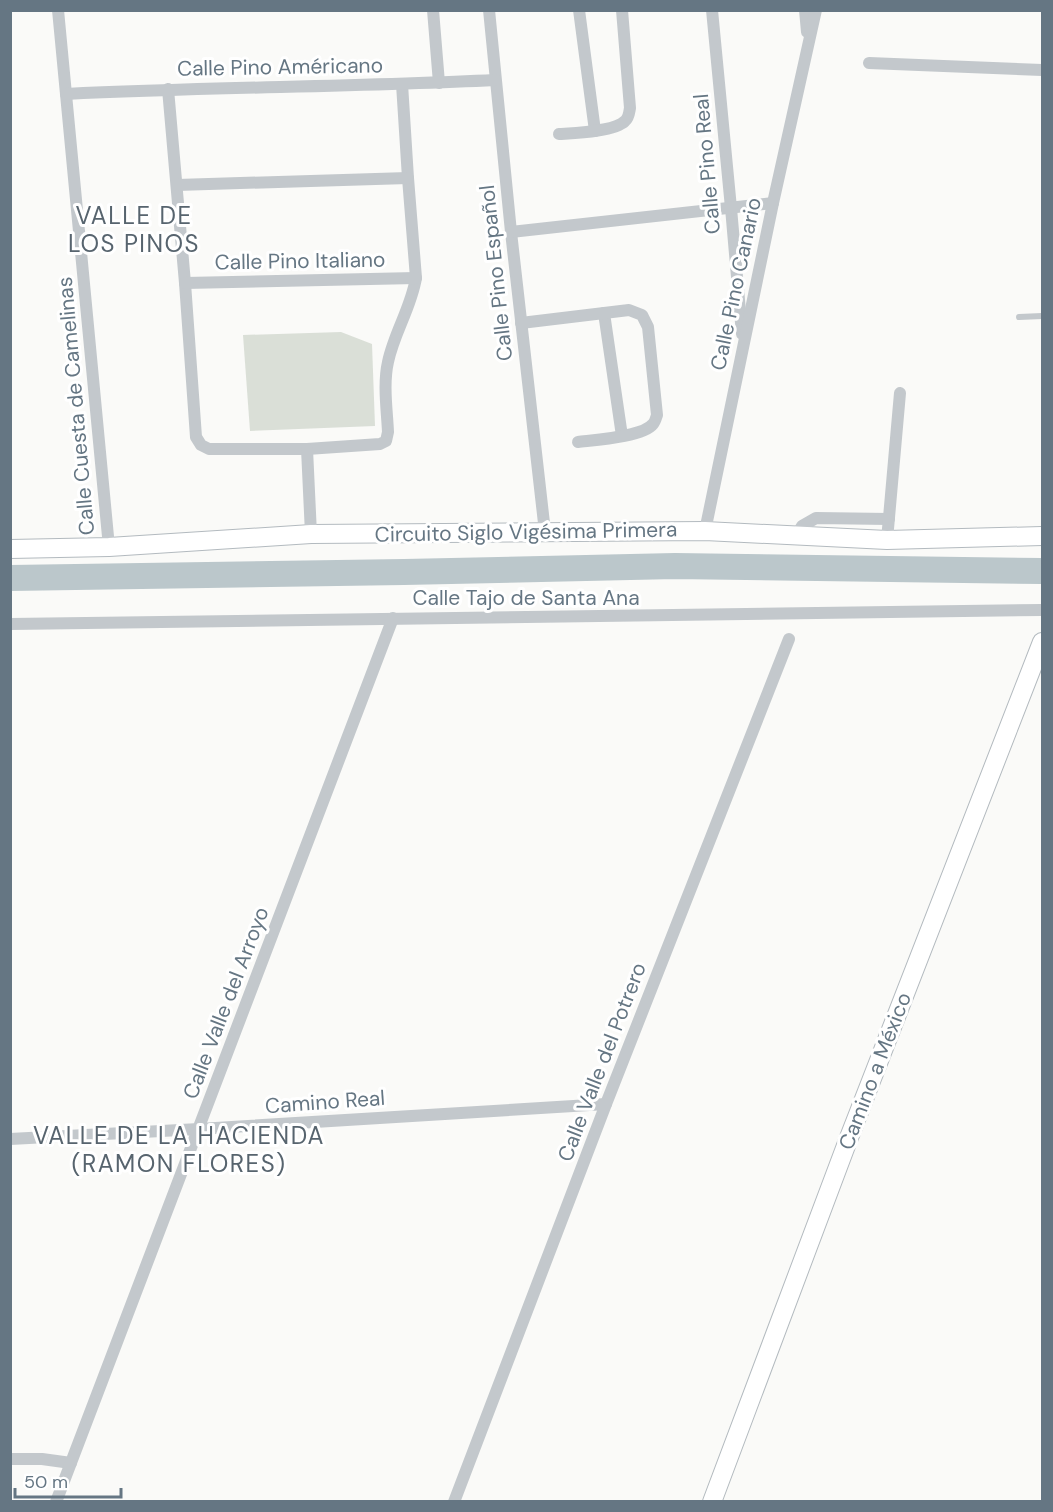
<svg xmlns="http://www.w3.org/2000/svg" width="1053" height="1512" font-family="'DM Sans',sans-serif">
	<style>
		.green { fill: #dadfd7 }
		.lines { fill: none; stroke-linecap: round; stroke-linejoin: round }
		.river { stroke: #bbc7cb; stroke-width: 26 }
		.secondary-casing { stroke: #b3babf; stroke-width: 20 }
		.lane { stroke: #c3c8cc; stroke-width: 6 }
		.street { stroke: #c3c8cc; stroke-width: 12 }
		.secondary { stroke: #fff; stroke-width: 18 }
		.labels { text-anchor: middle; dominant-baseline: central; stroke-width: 6; stroke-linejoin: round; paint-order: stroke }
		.street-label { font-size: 21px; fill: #657683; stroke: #fff }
		.quarter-label { font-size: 24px; letter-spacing: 1.5px; fill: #57646e; stroke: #fff }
	</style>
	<rect width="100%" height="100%" fill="#fafaf8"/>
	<polygon class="green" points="341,332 372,344 375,426 250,431 243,335"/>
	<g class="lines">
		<polyline class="river" points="10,578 404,572 675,566 1042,571"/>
		<defs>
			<g id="secondary">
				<polyline points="10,549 109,547 311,534 705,531 887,540 1042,536"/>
				<polyline points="712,1502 850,1135 1042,642"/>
			</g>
		</defs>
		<use href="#secondary" class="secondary-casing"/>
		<polyline class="lane" points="1019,317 1042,316"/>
		<g class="street">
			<polyline points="58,10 109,547"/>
			<polyline points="433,10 439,83"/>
			<polyline points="489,10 511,232 545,532"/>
			<polyline points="579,10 595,131"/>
			<polyline points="712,10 731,208 742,334"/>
			<polyline points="805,10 807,32"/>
			<polyline points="869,63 1042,70"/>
			<path d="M168,89L185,283L196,437L201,445L209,449H307L380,444L386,441L388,432C387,410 383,384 388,362C394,333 411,308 416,278L408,178L402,84"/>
			<path d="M66,94C209,87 352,87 495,80"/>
			<path d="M559,134C574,133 614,132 625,121C629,118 629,113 630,108L622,10"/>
			<polyline points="177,185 408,178"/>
			<polyline points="511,232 773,203"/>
			<polyline points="185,283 416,278"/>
			<polyline points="604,313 622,436"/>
			<path d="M521,323L629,310L642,315L648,327L657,415C656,418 655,422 653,424C643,437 594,440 578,442"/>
			<polyline points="307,449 311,534"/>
			<polyline points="705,531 773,203 816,10"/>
			<polyline points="796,536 802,526 816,518 889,519"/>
			<polyline points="887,540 900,393"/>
			<path d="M10,624C355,619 699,617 1042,610"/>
			<polyline points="10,1139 199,1129 606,1104"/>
			<polyline points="10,1459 42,1459 71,1463"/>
			<polyline points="56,1502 393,618"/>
			<polyline points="454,1502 606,1104 789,639"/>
		</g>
		<use href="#secondary" class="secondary"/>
	</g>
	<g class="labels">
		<g class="street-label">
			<text transform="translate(280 67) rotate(-1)">Calle Pino Américano</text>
			<text transform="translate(707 164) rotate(-95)">Calle Pino Real</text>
			<text transform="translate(300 261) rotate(-1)">Calle Pino Italiano</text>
			<text transform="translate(496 273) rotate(-96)">Calle Pino Español</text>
			<text transform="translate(736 284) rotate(-78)">Calle Pino Canario</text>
			<text transform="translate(76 406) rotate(-95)">Calle Cuesta de Camelinas</text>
			<text transform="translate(526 532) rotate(-1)">Circuito Siglo Vigésima Primera</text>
			<text x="526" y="598">Calle Tajo de Santa Ana</text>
			<text transform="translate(226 1003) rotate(-69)">Calle Valle del Arroyo</text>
			<text transform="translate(602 1062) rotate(-69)">Calle Valle del Potrero</text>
			<text transform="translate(875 1071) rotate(-69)">Camino a México</text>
			<text transform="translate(325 1102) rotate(-4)">Camino Real</text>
		</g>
		<g class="quarter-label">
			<text x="134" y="215">VALLE DE<tspan x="134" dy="28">LOS PINOS</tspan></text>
			<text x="179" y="1135">VALLE DE LA HACIENDA<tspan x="179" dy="28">(RAMON FLORES)</tspan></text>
		</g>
	</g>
	<rect width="1053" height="1512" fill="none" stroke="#657683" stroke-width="24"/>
	<path d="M15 1488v9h106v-9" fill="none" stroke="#657683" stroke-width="3"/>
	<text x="24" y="1488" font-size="18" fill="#657683" stroke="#ffffff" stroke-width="4.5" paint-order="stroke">50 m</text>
</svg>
